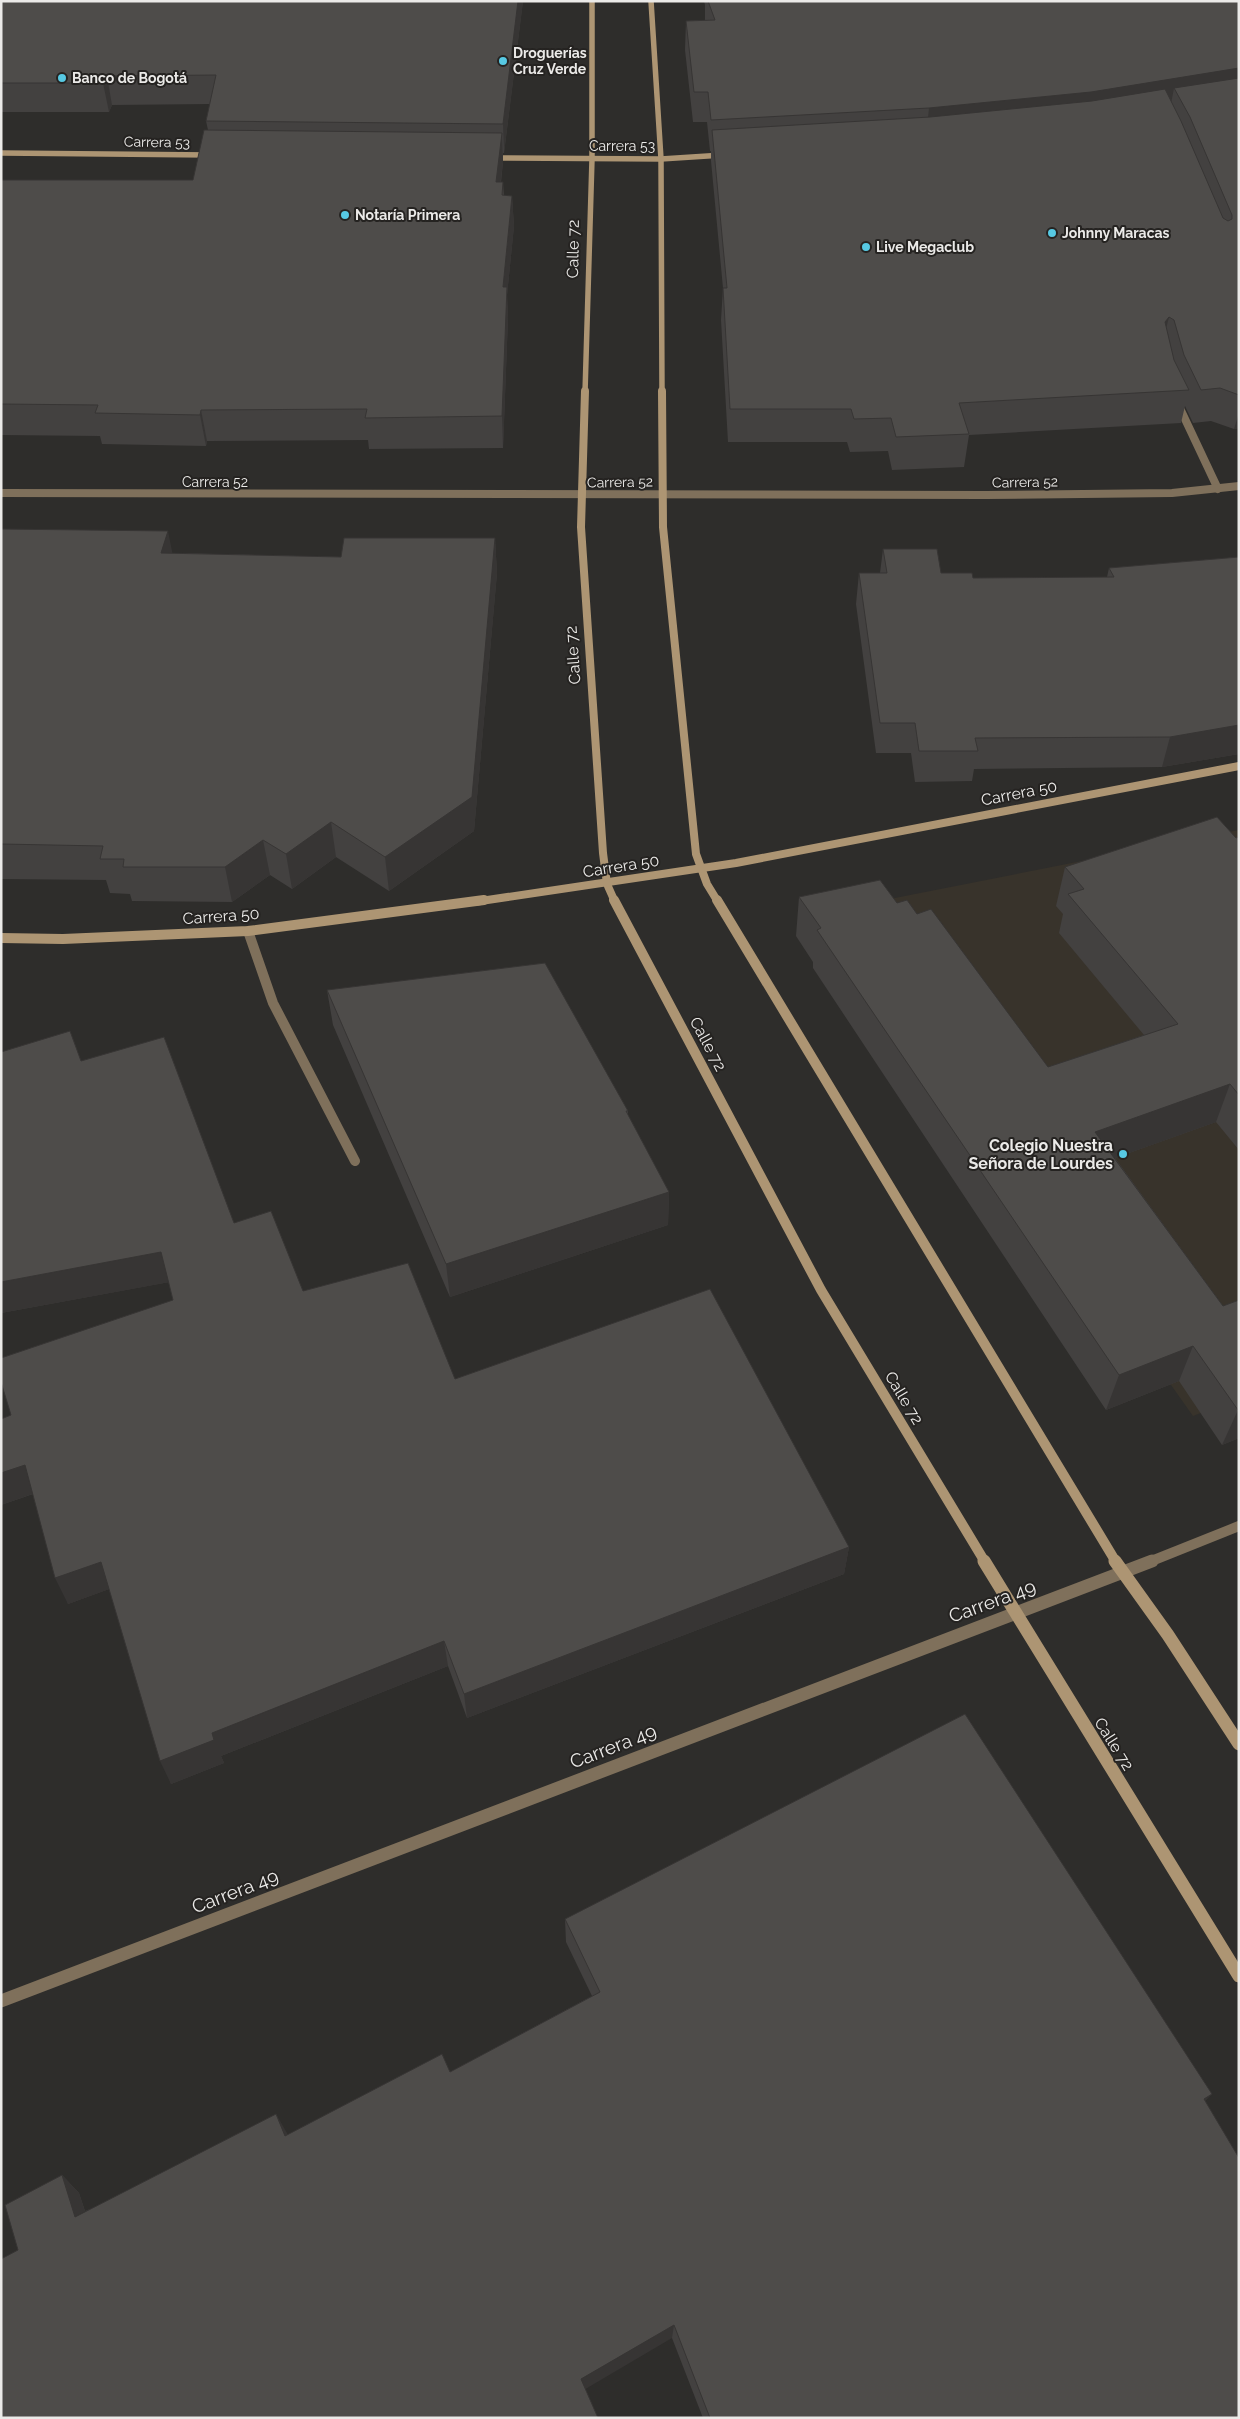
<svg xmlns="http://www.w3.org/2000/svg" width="1240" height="2419" font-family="Raleway,sans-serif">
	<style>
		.built { fill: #38332b }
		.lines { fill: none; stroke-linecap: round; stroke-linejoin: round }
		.lane-far1 { stroke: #7f705b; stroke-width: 8 }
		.lane { stroke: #7f705b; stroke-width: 10 }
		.street-far2 { stroke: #7f705b; stroke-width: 8 }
		.street-far1 { stroke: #7f705b; stroke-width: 10 }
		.street { stroke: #7f705b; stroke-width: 13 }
		.secondary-far3 { stroke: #ad9573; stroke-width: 5.5 }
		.secondary-far2 { stroke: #ad9573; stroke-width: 8 }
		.secondary-far1 { stroke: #ad9573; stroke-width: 10 }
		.secondary { stroke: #ad9573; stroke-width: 13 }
		.wall { fill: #434140 }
		.shaded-wall { fill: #373534 }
		.building { fill: #4e4c4a; stroke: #373534 }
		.poi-dot { fill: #57c9e3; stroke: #252321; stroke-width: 2 }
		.labels { text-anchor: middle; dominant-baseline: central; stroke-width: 4; stroke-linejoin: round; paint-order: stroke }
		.far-poi-label { font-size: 14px; font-weight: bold; fill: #ebeae8; stroke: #252321; text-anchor: start }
		.far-street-label { font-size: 14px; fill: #ebeae8; stroke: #252321 }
		.street-label { font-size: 16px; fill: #ebeae8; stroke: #252321 }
		.poi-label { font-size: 16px; font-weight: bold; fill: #ebeae8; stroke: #252321; text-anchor: end }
		.near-street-label { font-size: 19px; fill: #ebeae8; stroke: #252321 }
	</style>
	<rect width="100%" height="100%" fill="#2e2d2b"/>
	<polygon class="built" points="1239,830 1239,1398 1193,1416 834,910"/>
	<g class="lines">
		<polyline class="lane-far1" points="1177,402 1218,489"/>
		<polyline class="lane" points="248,931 273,1003 355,1161"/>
		<polyline class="street-far2" points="1,493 985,495 1172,493 1239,486"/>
		<polyline class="street-far1" points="1149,1562 1239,1526"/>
		<polyline class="street" points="1,2001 1152,1561"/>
		<g class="secondary-far3">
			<polyline points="651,1 661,159 662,393"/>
			<polyline points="1,153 210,155"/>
			<polyline points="490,158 661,159 723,155"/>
			<polyline points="585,393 592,159 592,1"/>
		</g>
		<g class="secondary-far2">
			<polyline points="585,391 581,527 603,853 607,884 615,902"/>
			<polyline points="662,391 663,527 696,854 707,884 718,902"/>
			<polyline points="474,902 736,863 1239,766"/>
		</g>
		<g class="secondary-far1">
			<polyline points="614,900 821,1290 985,1562"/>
			<polyline points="717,900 1116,1562"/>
			<polyline points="1,938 63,939 248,931 484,900"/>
		</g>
		<g class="secondary">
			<polyline points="984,1561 1239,1976"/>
			<polyline points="1115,1561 1168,1635 1239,1744"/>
		</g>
	</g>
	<g class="wall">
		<polygon points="1,1 523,1 504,153 503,153 503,162 501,182 503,182 504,196 512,196 514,226 507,295 508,318 503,448 369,449 368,440 207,441 206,446 102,444 100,436 1,435 1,180 193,180 208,130 206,121 210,104 112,105 109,112 1,112"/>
		<polygon points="704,1 1239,1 1239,428 1234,429 1211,421 1193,423 1185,406 1181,423 969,435 964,467 892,470 888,451 850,452 847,442 728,442 721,320 723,288 711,161 711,151 710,151 707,122 693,122 685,50 686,21 705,20 705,5"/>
		<polygon points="1,529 172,553 341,557 495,538 497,573 474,831 389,891 336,857 292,889 270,875 232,902 132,901 130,894 110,893 106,880 1,879"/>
		<polygon points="883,549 941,573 973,578 1107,577 1109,568 1239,557 1239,754 1162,767 974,769 972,781 915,782 911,753 876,753 856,604 859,573 880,573"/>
		<polygon points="1239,837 1239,1150 1216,1122 1115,1158 1223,1306 1239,1300 1239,1438 1222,1445 1179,1381 1106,1410 813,968 813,962 796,936 799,897 897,903 917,914 1048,1067 1144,1035 1059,933 1063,914 1056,906 1065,867"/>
		<polygon points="327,990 628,1111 628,1116 669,1192 668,1225 450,1297 333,1025"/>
		<polygon points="1,1052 81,1061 234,1223 303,1291 455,1379 849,1547 844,1574 467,1718 448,1666 221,1756 224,1763 171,1784 109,1589 68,1604 33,1494 1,1505 11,1415 173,1300 169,1282 1,1313"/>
		<polygon points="565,1919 1205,2102 1239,2418 703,2418 672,2338 18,2250 62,2175 79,2193 85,2211 287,2135 450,2072 592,1996 566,1942"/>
	</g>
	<g class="shaded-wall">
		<polygon points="518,1 523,1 504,153 503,124"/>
		<polygon points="1239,68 1239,95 1174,88 1170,109 926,138 929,108"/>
		<polygon points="107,76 112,105 109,112 103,83"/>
		<polygon points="502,133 503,162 497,212 496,182"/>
		<polygon points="512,196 514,226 507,295 508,318 503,448 502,416 503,287"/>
		<polygon points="1169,317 1161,349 1165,322"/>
		<polygon points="201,410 207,441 206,446 200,415"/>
		<polygon points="1239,413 1239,428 1234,429"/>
		<polygon points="168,531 175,566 161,553"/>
		<polygon points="495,538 497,573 474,831 389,891 385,857"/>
		<polygon points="1239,725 1239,754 1162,767 1170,737"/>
		<polygon points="331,822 336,857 292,889 286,854"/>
		<polygon points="263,840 270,875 232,902 225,867"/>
		<polygon points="1230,1084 1216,1122 1084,1169 1095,1132"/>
		<polygon points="669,1192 668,1225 450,1297 446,1264"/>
		<polygon points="161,1252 170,1282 1,1313 1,1282"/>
		<polygon points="1193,1346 1179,1381 1106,1410 1119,1375"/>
		<polygon points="1238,1410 1239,1410 1239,1438 1222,1445"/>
		<polygon points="25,1465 38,1492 1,1505 1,1473"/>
		<polygon points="849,1547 844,1574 467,1718 464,1694"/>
		<polygon points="101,1562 112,1588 68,1604 55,1578"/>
		<polygon points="444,1641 448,1666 221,1756 224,1763 171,1784 160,1761 212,1733"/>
		<polygon points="1212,2094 1194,2113 1204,2099"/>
		<polygon points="276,2114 287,2133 295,2155 285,2136"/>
		<polygon points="62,2175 79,2193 92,2233 75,2217"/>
		<polygon points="674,2325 672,2338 582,2391 581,2379"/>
	</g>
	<g class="building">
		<polygon points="1,1 518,1 503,124 206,121 216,75 107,76 103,83 1,83"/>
		<polygon points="708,1 1239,1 1239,68 1091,92 929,108 711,120 708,92 694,92 686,21 715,20"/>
		<polygon points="1239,78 1239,395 1220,388 1201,390 1184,355 1174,320 1169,317 1165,322 1174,360 1189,390 959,403 969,434 896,437 891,418 854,419 851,409 730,409 723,288 727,288 712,130 930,117 1092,101 1165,89 1181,121 1223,218 1228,221 1232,219 1232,215 1190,117 1174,88"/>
		<polygon points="204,130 502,133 496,182 503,182 502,195 512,196 503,287 507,287 502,416 365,418 367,409 201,410 200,415 95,413 98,405 1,404 1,180 193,180"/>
		<polygon points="1,529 168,531 161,553 341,557 344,538 495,538 472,797 385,857 331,822 286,854 263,840 225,867 123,867 124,859 100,859 103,846 1,844"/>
		<polygon points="883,549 937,549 941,573 972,573 973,578 1114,577 1109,568 1239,557 1239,725 1170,737 975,738 978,751 919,751 915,723 880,723 859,573 887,573"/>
		<polygon points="1217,817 1236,838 1239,837 1239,1095 1230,1084 1095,1132 1223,1306 1239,1300 1239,1410 1238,1410 1193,1346 1119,1375 817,930 821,928 799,897 880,880 897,903 907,900 917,914 931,909 1048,1067 1178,1024 1068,894 1084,889 1065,867"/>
		<polygon points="545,963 628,1111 626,1111 669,1192 446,1264 327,990"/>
		<polygon points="70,1031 81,1061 164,1037 234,1223 271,1211 303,1291 408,1263 455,1379 710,1289 849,1547 464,1694 444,1641 212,1733 214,1740 160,1761 101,1562 55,1578 25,1465 1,1473 1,1419 11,1415 1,1382 1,1358 173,1300 161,1252 1,1282 1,1052"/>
		<polygon points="965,1714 1212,2094 1204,2099 1239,2158 1239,2418 710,2418 674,2325 581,2379 598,2418 1,2418 1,2259 18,2250 5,2205 62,2175 75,2217 276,2114 285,2136 442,2054 450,2072 600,1992 565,1919"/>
	</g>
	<g class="poi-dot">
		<circle cx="503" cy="61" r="5"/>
		<circle cx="62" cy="78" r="5"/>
		<circle cx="345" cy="215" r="5"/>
		<circle cx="1052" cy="233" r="5"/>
		<circle cx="866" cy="247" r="5"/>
		<circle cx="1123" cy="1154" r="5"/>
	</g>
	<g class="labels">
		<g class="far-poi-label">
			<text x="513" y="53">Droguerías<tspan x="513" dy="16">Cruz Verde</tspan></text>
			<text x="72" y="78">Banco de Bogotá</text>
			<text x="355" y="215">Notaría Primera</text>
			<text x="1062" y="233">Johnny Maracas</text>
			<text x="876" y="247">Live Megaclub</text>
		</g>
		<g class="far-street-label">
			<text transform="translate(157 142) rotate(1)">Carrera 53</text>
			<text x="622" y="146">Carrera 53</text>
			<text x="215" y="482">Carrera 52</text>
			<text transform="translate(620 482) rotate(-1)">Carrera 52</text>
			<text transform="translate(1025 482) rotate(-1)">Carrera 52</text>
		</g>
		<g class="street-label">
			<text transform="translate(573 249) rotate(-89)">Calle 72</text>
			<text transform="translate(573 655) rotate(-94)">Calle 72</text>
			<text transform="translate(1019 793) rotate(-11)">Carrera 50</text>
			<text transform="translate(621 866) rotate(-9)">Carrera 50</text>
			<text transform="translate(221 916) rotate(-4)">Carrera 50</text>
			<text transform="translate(708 1044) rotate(62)">Calle 72</text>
			<text transform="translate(904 1398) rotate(59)">Calle 72</text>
			<text transform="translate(1114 1744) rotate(58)">Calle 72</text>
		</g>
		<g class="poi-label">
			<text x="1113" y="1145">Colegio Nuestra<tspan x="1113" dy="18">Señora de Lourdes</tspan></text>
		</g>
		<g class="near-street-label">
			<text transform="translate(992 1601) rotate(-20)">Carrera 49</text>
			<text transform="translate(613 1746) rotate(-21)">Carrera 49</text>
			<text transform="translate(235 1891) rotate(-21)">Carrera 49</text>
		</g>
	</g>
	<rect width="1240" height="2419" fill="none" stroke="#ebeae8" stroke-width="5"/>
</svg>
